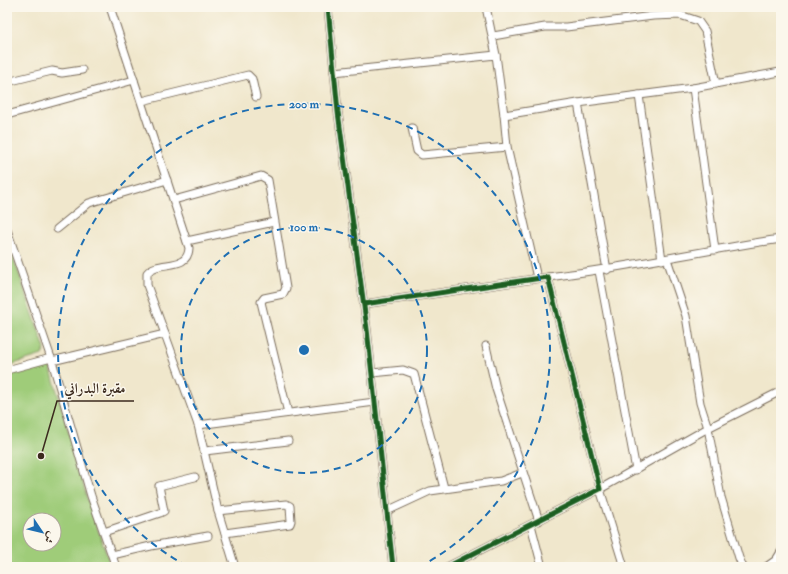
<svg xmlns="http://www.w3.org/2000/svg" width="788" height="574" font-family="'IM FELL Double Pica',Amiri,serif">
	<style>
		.green { fill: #9fcc79; stroke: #6d7b4c; fill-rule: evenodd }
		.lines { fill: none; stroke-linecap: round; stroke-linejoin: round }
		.street-casing { stroke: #7a6c5b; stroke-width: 9 }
		.street { stroke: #fff; stroke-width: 7 }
		.cycleway-casing { stroke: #fbf7ec; stroke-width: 8 }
		.cycleway { stroke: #1b5e20; stroke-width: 5 }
		.ring { fill: none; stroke: #1f6fb2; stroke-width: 2; stroke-dasharray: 7 5 }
		.centre { fill: #1f6fb2; stroke: #fbf7ec; stroke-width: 2 }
		.ring-label { font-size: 12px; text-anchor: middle; font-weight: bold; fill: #1f6fb2; stroke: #fbf7ec; stroke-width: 3; stroke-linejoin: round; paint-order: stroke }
		.leader { fill: none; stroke: #3b2a1e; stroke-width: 1.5 }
		.callout-dot { fill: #3b2a1e; stroke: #fbf7ec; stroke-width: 1.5 }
		.callout-label { font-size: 14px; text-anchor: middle; font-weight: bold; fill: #3b2a1e; stroke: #fbf7ec; stroke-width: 3; stroke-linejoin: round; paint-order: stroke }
	</style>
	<rect width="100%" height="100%" fill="#fbf7ec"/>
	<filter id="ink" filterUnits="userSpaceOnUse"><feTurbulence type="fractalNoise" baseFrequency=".025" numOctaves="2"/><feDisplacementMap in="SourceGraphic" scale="8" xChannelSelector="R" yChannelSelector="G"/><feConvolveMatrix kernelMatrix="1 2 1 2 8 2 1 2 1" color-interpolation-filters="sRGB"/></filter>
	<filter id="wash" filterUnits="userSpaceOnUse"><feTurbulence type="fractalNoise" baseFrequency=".012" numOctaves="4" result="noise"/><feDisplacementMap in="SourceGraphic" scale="16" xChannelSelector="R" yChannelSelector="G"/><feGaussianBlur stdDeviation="0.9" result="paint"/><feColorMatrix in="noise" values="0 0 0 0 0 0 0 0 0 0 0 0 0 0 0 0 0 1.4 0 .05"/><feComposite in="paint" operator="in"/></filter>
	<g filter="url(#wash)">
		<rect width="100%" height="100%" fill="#f0e7cc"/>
		<g class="green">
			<polygon points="7,243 17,268 45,349 42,355 7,366"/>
			<path d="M45,363L50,366L87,498L111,567H7V375ZM30,520H54V544H30Z"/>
		</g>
	</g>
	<g filter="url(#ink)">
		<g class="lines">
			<defs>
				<g id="street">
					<path d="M110,7L189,248C188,272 158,259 147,273V285L165,334"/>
					<polyline points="328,7 338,112 367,329 393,567"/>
					<polyline points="486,7 496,55"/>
					<polyline points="493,36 545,27 566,27 653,16 680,15 698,21 705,31 716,84"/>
					<polyline points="334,72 496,55 504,115 578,103 607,270"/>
					<polyline points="7,82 52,71 62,73 82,70"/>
					<polyline points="693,88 715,250"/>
					<polyline points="639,95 662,260"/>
					<polyline points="142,101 248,75 252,79 256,97"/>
					<polyline points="578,103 693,88 780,72"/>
					<polyline points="7,115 134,80"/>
					<polyline points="504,115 507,147 537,278"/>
					<polyline points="412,128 417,151 422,155 507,147"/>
					<polyline points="174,200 261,176 268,180 286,288 283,294 264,298 261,302 288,413"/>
					<polyline points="57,229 89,203 167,180"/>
					<polyline points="7,230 52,361 91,496 116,567"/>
					<polyline points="187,241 274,222"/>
					<polyline points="667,259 686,316 700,403 708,428 721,497 739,558 743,567"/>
					<polyline points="599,271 636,470"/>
					<path d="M548,277C626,268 703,250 781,239"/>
					<polyline points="364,304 548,277 600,489 447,567"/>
					<polyline points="486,346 496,389 539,521"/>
					<polyline points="52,361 165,334 198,425 218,511 235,567"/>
					<polyline points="7,370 51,358"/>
					<polyline points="372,373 403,370 414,374 444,488"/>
					<polyline points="198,425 375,402"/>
					<polyline points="205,451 288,441"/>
					<polyline points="218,511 286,504 290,506 291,521 290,524 225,533"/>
					<polyline points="387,511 430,491 501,481 522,473"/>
					<polyline points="531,525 542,567"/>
					<polyline points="104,532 160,513 164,511 159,486 195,477"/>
					<polyline points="112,555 151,546 208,536"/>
					<polyline points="624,567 600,489 708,428 781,391"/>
					<polyline points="766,567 776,560 781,552"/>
				</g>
			</defs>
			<use href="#street" class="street-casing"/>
			<use href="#street" class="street"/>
			<defs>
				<g id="cycleway">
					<polyline points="328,7 338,112 367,329 393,567"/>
					<polyline points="364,304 548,277 600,489 447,567"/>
				</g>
			</defs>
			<use href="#cycleway" class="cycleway-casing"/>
			<use href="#cycleway" class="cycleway"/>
		</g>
	</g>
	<g class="ring">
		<circle cx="304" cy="350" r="123"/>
		<path d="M187 566A246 246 0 1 1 421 566"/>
	</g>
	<circle cx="304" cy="350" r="6" class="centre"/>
	<g class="ring-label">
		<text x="304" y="108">200 m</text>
		<text x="304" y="231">100 m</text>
	</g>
	<path class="leader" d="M41 456L57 401H134"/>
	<circle class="callout-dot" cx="41" cy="456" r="4"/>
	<g class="callout-label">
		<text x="95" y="393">مقبرة البدراني</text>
	</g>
	<rect width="788" height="574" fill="none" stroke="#fbf7ec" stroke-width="24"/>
	<g transform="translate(42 532) rotate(125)"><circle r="19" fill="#fbf7ec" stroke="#aea59a"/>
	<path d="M0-3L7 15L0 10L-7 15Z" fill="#1f6fb2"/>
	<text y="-6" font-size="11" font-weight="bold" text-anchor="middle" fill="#3b2a1e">ش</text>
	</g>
</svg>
